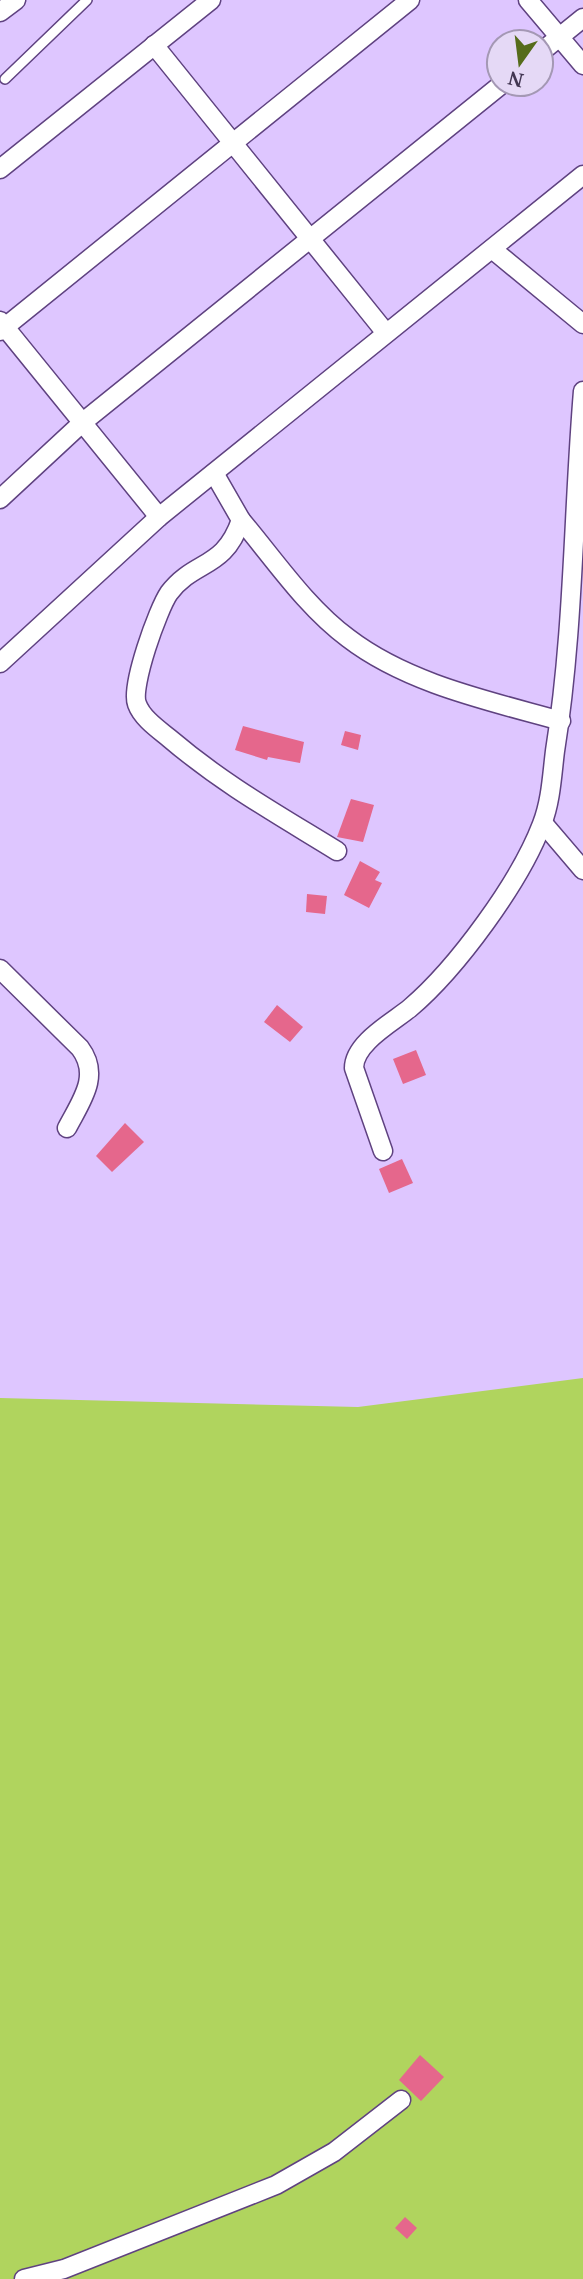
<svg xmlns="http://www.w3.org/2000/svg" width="583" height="2279" font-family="'Noto Serif',serif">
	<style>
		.green { fill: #b0d45e }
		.building { fill: #e5678c }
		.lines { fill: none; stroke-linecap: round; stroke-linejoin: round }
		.service-casing { stroke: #5f4280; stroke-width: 12 }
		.minor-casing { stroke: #5f4280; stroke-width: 21 }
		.service { stroke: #fff; stroke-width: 9 }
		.minor { stroke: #fff; stroke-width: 18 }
	</style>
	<rect width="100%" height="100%" fill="#dec6ff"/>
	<polygon class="green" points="583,1378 583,2279 0,2279 0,1398 358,1407"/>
	<g class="building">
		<polygon points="243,726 304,742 300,763 268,757 267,760 235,750"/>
		<polygon points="345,731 361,735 358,750 341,745"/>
		<polygon points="351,799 374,805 363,842 337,837"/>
		<polygon points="360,861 380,872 375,880 382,883 369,908 344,895"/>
		<polygon points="307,894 327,896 325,914 306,912"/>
		<polygon points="277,1005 303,1027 290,1042 264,1022"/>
		<polygon points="416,1050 426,1075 403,1084 393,1059"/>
		<polygon points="125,1123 144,1142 112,1172 96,1156"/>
		<polygon points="402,1159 413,1183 389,1193 379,1169"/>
		<polygon points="420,2055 444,2077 421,2101 399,2080"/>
		<polygon points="405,2217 417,2228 407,2239 395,2228"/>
	</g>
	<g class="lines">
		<defs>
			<polyline id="service" points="5,79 87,0"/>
			<g id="minor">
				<polyline points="528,0 583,65"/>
				<polyline points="0,12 16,0"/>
				<polyline points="154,45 386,333"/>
				<polyline points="541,52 583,18"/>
				<polyline points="0,169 211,0"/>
				<polyline points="492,249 583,324"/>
				<polyline points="0,321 159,517"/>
				<polyline points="0,331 410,0"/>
				<path d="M214,473L241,520C224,570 195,559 169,593C158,609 130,687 137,704C142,718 158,729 169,738C223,784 277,814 337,851"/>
				<polyline points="0,499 83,422 502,84"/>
				<path d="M241,520C274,559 306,607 348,638C408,684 490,701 561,721"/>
				<polyline points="0,663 159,517 583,175"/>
				<polyline points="543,823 583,870"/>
				<path d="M0,969L80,1048C101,1076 81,1101 67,1128"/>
				<path d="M383,1151L354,1068C354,1043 393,1022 410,1008C457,968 520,882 542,824C551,801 552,775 555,751C574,632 573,511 583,391"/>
				<polyline points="24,2279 64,2269 276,2185 334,2152 401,2100"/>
			</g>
		</defs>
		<use href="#service" class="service-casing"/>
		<use href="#minor" class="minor-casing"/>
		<use href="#service" class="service"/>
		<use href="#minor" class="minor"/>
	</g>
	<g transform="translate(520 63) rotate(194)"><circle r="33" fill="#e5d9f6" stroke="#a498b4" stroke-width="2"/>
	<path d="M0-5L12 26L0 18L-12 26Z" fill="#566c1b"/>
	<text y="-10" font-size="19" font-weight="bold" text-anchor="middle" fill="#423652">N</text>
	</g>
</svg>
